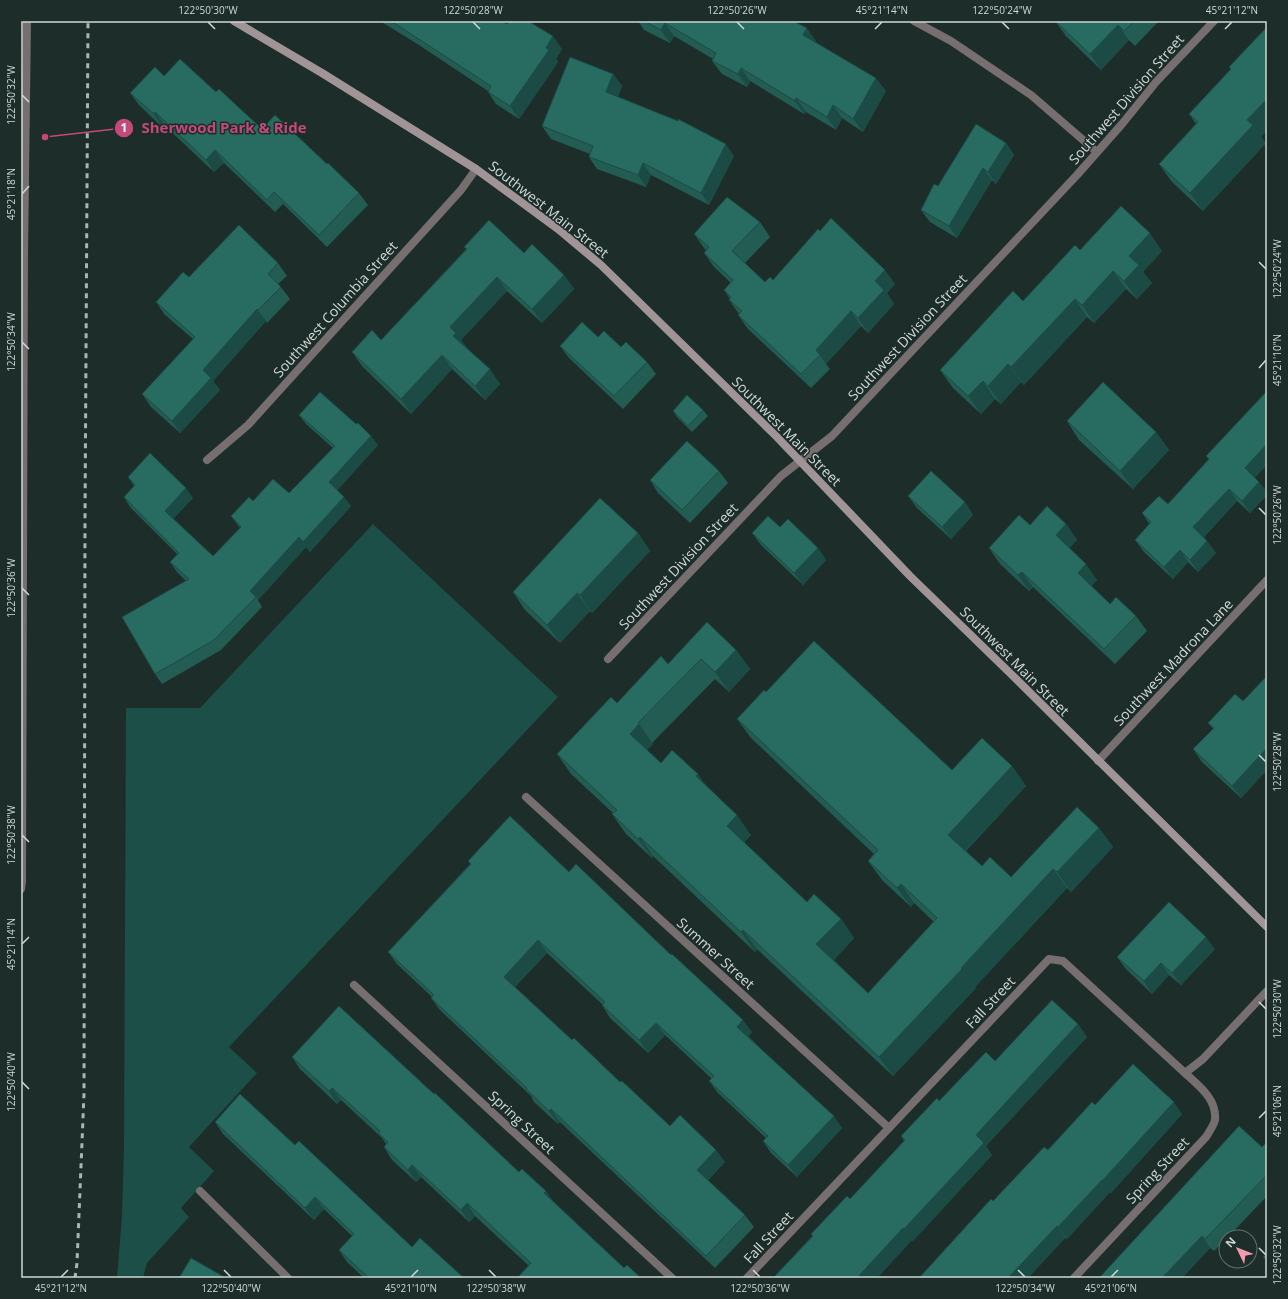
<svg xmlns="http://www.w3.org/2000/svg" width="1288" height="1299" font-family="'Open Sans',sans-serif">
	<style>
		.green { fill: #1c4f48 }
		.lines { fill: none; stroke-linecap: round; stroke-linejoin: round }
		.lane { stroke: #766e6f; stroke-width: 8 }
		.street { stroke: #766e6f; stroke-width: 8 }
		.secondary { stroke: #a19497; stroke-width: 8 }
		.rail { stroke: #aab6b3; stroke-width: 3; stroke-dasharray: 5 5; stroke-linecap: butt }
		.wall { fill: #225c53 }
		.shaded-wall { fill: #1b4b44 }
		.building { fill: #276b61; stroke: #1b4b44 }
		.ticks { fill: none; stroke: #ced8d6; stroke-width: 1.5 }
		.labels { text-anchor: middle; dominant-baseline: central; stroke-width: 3; stroke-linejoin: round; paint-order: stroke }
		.street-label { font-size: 14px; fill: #ced8d6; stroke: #1d2d2a }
		.leader { fill: none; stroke: #c5487a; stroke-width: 1.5 }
		.callout-dot { fill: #c5487a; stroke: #1d2d2a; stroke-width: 1.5 }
		.mark-label { font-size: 12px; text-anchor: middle; font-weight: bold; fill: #fff }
		.callout-label { font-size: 15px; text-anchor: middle; font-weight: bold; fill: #c5487a; stroke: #1d2d2a; stroke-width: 3; stroke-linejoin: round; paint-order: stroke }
		.neatline { fill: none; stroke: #ced8d6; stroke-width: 1.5 }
		.ticks-label { font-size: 10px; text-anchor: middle; fill: #ced8d6 }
	</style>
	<rect width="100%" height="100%" fill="#1d2d2a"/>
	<polygon class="green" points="373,524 558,697 229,1047 257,1073 189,1147 214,1171 181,1208 189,1217 147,1263 143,1278 117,1278 122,1216 124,1147 126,708 200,708"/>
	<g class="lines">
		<g class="lane">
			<polyline points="526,797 889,1128"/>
			<polyline points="354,985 672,1278"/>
			<polyline points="747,1278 1049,959 1063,961 1185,1073 1203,1059 1267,991"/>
			<path d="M1074,1278L1206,1137C1209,1132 1214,1125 1215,1120C1217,1099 1199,1086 1185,1073"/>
		</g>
		<g class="street">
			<polyline points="914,21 951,41 1031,95 1097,152"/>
			<polyline points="207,460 248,425 461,190 476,169"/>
			<polyline points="608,659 781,476 832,436 1077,175 1122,124 1156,82 1214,21"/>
			<polyline points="1098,761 1267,580"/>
			<polyline points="21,889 22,882 24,253 27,21"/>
			<polyline points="200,1191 288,1278"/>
		</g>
		<polyline class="secondary" points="234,21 322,73 476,169 558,229 601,265 776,436 910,576 1012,675 1267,927"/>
		<polyline class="rail" points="75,1278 77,1263 84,1094 85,519 88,21"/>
	</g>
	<g class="wall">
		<polygon points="380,21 501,21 562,49 556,59 558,62 519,119 496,104 488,92 488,91 419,45"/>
		<polygon points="638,21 793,21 816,41 815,42 886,91 863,132 842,118 836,130 806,112 804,114 750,81 747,87 722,74 712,61 713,59 674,36 670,43 644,30"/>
		<polygon points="1055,21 1159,21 1135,46 1129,40 1101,70 1066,36"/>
		<polygon points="1267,27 1267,130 1261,137 1266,143 1203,211 1172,182 1159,164 1196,124 1189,114 1231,69 1229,67"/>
		<polygon points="613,74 622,86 618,97 734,156 709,205 651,175 646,187 597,169 589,157 590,154 551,139 542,126"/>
		<polygon points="164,76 216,92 262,129 327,164 359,193 368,205 327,247 283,204 275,212 224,163 214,172 164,125 162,127 139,105 130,93"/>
		<polygon points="1006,143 1014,155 996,184 992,180 957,238 930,222 921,210 938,186"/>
		<polygon points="760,222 770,237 745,263 765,282 773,280 820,231 895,284 887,293 894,304 868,333 861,326 826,364 830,369 811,388 748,329 738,315 739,314 729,300 730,299 724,290 731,283 714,267 704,253 706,250 704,248 694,234"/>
		<polygon points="464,247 524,253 564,275 574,289 542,323 507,291 461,340 466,347 500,384 485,400 452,369 411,414 362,366 352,352 381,340 466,249"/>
		<polygon points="1080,250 1162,251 1143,272 1152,283 1137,299 1126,289 1094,323 1087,317 1024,385 1021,382 1001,404 995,399 981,414 953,388 940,370 1023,301"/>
		<polygon points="278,263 287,276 278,284 281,287 290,299 267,323 266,321 213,381 220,390 180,433 151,407 142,394 193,339 165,315 156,302 189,277"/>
		<polygon points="598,337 621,347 647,362 656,374 623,409 569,358 560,346"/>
		<polygon points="703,410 708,416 692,432 677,417 673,411"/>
		<polygon points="299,415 378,445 337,490 351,506 310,552 306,547 258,600 262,607 221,650 162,684 155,674 186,581 177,572 170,562 177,554 130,507 124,497 134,486 128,477 193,498 173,519 213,556 240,528 231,516 253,501 289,493 333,448 306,424"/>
		<polygon points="1067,421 1156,432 1169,450 1133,489 1079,440"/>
		<polygon points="1206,456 1255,478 1259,482 1267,492 1267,495 1250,513 1237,501 1204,537 1216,553 1198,572 1188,562 1173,579 1144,552 1135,540 1150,525 1142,513 1168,504 1209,460"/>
		<polygon points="719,471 728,483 690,523 658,493 650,480"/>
		<polygon points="908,496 965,502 973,515 951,539 917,508"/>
		<polygon points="1066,524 1077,540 1069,548 1097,580 1091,586 1110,604 1136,616 1147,631 1115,664 1033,587 1029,591 1000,564 989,548 1030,525"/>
		<polygon points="780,527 818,548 826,560 803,585 761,545 752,533"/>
		<polygon points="638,533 650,551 592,613 590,611 560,643 525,610 513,592"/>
		<polygon points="736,650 750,669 729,692 715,679 652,743 653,744 647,750 661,763 705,784 751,835 744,842 807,902 841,919 854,938 834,960 868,993 934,922 914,903 911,907 882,880 868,861 874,854 751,738 737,719 766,692 952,770 1012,766 1026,786 966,851 982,866 1011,877 1099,828 1113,847 1071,892 1067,888 975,987 976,988 893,1076 757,949 755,952 653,856 652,858 626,834 612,814 613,813 571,774 557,754 617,703 668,664"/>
		<polygon points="1267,676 1267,770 1241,798 1202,762 1193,749 1213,729 1208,723 1243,701"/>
		<polygon points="468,861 569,872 752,1032 748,1036 842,1128 797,1177 771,1153 763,1141 766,1138 718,1093 709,1081 712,1079 665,1035 648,1053 610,1018 602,1005 602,1004 547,953 515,987 572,1040 670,1126 716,1150 725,1162 708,1180 745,1215 754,1227 715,1268 560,1122 558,1124 534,1102 531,1096 440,1010 431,998 432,997 397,964 388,952 470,864"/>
		<polygon points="1215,949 1181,985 1169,975 1152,994 1126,969 1117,957"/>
		<polygon points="1078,1024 1087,1037 986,1146 992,1155 913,1241 912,1240 877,1278 773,1278 812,1236 811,1234 850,1199 904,1141 901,1136 939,1101 995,1061"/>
		<polygon points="292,1057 519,1172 546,1191 553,1201 624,1268 641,1278 521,1278 519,1276 529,1266 475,1216 469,1222 421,1177 416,1182 392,1160 384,1147 386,1144 382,1138 341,1100 337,1104 300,1069"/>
		<polygon points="1095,1105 1182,1114 1111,1193 1110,1192 1067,1239 1065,1238 1028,1278 919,1278 993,1201"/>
		<polygon points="215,1122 295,1145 412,1247 464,1278 364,1278 347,1262 339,1250 352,1236 324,1209 314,1220 223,1134"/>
		<polygon points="1267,1142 1267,1196 1228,1237 1226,1237 1226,1239 1214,1251 1210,1248 1182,1278 1099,1278 1262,1147"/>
	</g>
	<g class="shaded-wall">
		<polygon points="665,23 674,36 670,43 661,30"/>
		<polygon points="1118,25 1129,40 1101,70 1090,54"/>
		<polygon points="807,28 816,41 813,49 803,35"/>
		<polygon points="553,36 562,49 556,59 558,62 519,119 510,106"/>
		<polygon points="741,68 750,81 747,87 738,74"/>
		<polygon points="613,74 622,86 615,104 606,92"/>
		<polygon points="876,78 886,91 863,132 853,119"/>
		<polygon points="796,98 806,112 804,114 795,101"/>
		<polygon points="1267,99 1267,130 1261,137 1266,143 1203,211 1190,193 1247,120"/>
		<polygon points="833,105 842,118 836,130 827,117"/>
		<polygon points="155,112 164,125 162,127 154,114"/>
		<polygon points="1006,143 1014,155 996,184 988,172"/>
		<polygon points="726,144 734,156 709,205 701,193"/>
		<polygon points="215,150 224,163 214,172 206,160"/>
		<polygon points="643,163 651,175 646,187 638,175"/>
		<polygon points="983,168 992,180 957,238 949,226"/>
		<polygon points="1150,233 1162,251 1143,272 1152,283 1137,299 1124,281 1129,256"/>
		<polygon points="885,270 895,284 887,293 894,304 868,333 858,318 875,281"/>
		<polygon points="1113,271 1126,289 1094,323 1082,305"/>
		<polygon points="564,275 574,289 542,323 532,309"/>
		<polygon points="497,277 507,291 461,340 466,347 453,336 450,327"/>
		<polygon points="1075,299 1087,317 1024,385 1011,367"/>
		<polygon points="257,309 266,321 213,381 220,390 180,433 172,421 203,370"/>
		<polygon points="851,311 861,326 826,364 816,350"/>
		<polygon points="442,355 452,369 411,414 401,399"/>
		<polygon points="1008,364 1021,382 1001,404 988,386"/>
		<polygon points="490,369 500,384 485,400 475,386"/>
		<polygon points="983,381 995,399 981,414 968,396"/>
		<polygon points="1156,432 1169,450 1133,489 1120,471"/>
		<polygon points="371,436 378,445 336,492 329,482"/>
		<polygon points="1267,444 1267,465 1253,480 1245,468"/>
		<polygon points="1259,482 1267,492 1267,495 1250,513 1242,501"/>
		<polygon points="186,488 193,498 171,521 165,511"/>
		<polygon points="1229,489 1237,501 1201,540 1193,527"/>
		<polygon points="344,497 351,506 310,552 303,542"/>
		<polygon points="965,502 973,515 951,539 942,527"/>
		<polygon points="1066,524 1077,540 1067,551 1056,535"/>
		<polygon points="638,533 650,551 592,613 580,595"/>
		<polygon points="299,537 306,547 258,600 256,597 250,591"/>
		<polygon points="1207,541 1216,553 1198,572 1190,560"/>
		<polygon points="818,548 826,560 803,585 794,573"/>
		<polygon points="1180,550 1188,562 1173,579 1164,567"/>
		<polygon points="1086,564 1097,580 1089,589 1078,573"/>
		<polygon points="1022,572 1033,587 1029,591 1018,575"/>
		<polygon points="577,593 590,611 560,643 547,625"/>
		<polygon points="736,650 750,669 729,692 715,672"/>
		<polygon points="639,724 653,744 644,754 630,734"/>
		<polygon points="1267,748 1267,770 1241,798 1232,786"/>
		<polygon points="1012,766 1026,786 962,854 948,835"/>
		<polygon points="698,774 712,794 696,776"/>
		<polygon points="737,815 751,835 740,846 727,826"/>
		<polygon points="1099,828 1113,847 1071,892 1057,872"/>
		<polygon points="640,837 653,856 652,858 638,839"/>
		<polygon points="1053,869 1067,888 975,987 976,988 893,1076 879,1057"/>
		<polygon points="901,884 914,903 911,907 897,888"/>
		<polygon points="841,919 854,938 830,964 816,944"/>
		<polygon points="743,930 757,949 755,952 741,932"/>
		<polygon points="1206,937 1215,949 1181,985 1172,973"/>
		<polygon points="538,940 547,953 513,989 504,977"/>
		<polygon points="1161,963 1169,975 1152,994 1144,981"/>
		<polygon points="743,1020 752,1032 746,1039 737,1027"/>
		<polygon points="656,1023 665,1035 648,1053 639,1040"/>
		<polygon points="1078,1024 1087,1037 986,1146 992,1155 913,1241 904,1229 976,1135"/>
		<polygon points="21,1048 22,1049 21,1069"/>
		<polygon points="332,1088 341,1100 337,1104 329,1091"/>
		<polygon points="1174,1102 1182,1114 1111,1193 1102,1181"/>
		<polygon points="551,1109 560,1122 558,1124 549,1111"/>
		<polygon points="834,1116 842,1128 797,1177 788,1165"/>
		<polygon points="716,1150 725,1162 705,1182 697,1170"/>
		<polygon points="412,1165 421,1177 416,1182 408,1170"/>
		<polygon points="1102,1180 1110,1192 1067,1239 1058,1227"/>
		<polygon points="546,1191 554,1203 544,1193"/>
		<polygon points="315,1197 324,1209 314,1220 305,1208"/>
		<polygon points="467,1203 475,1216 469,1222 461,1210"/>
		<polygon points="1057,1226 1065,1238 1028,1278 1008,1278"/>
		<polygon points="903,1228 912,1240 877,1278 857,1278"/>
		<polygon points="1202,1236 1210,1248 1182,1278 1162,1278"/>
	</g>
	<g class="building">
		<polygon points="391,21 501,21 507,24 509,21 528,21 553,36 546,48 549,50 510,106 488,92 491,86"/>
		<polygon points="644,21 793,21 807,28 803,35 876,78 853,119 833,105 827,117 796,98 795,101 741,68 738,74 712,61 716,53 665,23 661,30"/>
		<polygon points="1055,21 1134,21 1124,31 1118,25 1090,54"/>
		<polygon points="1267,27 1267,99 1247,120 1253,125 1190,193 1159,164 1198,122 1189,114 1231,69 1229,67"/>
		<polygon points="570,57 613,74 606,92 678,121 678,119 726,144 701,193 643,163 638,175 589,157 593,146 542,126"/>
		<polygon points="180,59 216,92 219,89 262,129 275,115 327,164 328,163 359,193 319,235 274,192 267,200 215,150 206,160 155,112 154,114 130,93 155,67 164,76"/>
		<polygon points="976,124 1006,143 988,172 983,168 949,226 921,210 934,184 938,186"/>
		<polygon points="727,197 760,222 732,251 765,282 770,277 773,280 818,229 820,231 831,218 885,270 875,281 884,290 858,318 851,311 816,350 820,355 801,374 738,315 742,311 729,300 731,297 724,290 733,280 704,253 709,247 694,234"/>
		<polygon points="1121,206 1150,233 1129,256 1139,265 1124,281 1113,271 1082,305 1075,299 1011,367 1008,364 988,386 983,381 968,396 940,370 1013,291 1023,301 1075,245 1080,250"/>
		<polygon points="489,220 524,253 532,244 564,275 532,309 497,277 450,327 456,333 453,336 490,369 475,386 442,355 401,399 352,352 372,330 381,340 467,249 464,247"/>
		<polygon points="239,225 278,263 268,274 281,287 258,310 257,309 203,370 211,378 172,421 142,394 195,337 156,302 183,272 189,277"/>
		<polygon points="582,322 598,337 604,331 621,347 626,342 647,362 614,396 560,346"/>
		<polygon points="1103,382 1156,432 1120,471 1067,421"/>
		<polygon points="1267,391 1267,444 1245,468 1259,482 1242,501 1229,489 1193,527 1207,541 1190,560 1180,550 1164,567 1135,540 1151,522 1142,513 1159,496 1168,504 1209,459 1206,456"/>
		<polygon points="320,392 356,424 358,423 371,436 329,482 344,497 303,542 299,537 250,591 256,597 214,640 155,674 122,617 189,579 170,562 179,553 124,497 135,485 128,477 150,453 186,488 165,511 213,556 241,527 231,516 249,497 253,501 273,479 289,493 335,446 299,415"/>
		<polygon points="687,395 703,410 688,426 673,411"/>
		<polygon points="687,441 719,471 682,510 650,480"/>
		<polygon points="931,471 965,502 942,527 908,496"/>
		<polygon points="600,498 638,533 580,595 577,593 547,625 513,592"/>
		<polygon points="1047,506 1066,524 1056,535 1086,564 1078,573 1110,604 1116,597 1136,616 1104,649 1022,572 1018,575 989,548 1019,515 1030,525"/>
		<polygon points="768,516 780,527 788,519 818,548 794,573 752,533"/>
		<polygon points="707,622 736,650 715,672 701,659 638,723 639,724 630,734 661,763 672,750 698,774 696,776 737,815 727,826 807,902 814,894 841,919 816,944 868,993 937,918 901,884 897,888 868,861 878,850 737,719 764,690 766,692 814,641 952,770 982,738 1012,766 948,835 982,866 990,857 1011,877 1077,807 1099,828 1057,872 1053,869 961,968 962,969 879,1057 743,930 741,932 640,837 638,839 612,814 617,810 557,754 611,697 617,703 661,656 668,664"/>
		<polygon points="1267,676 1267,748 1232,786 1193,749 1214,728 1208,723 1235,694 1243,701"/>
		<polygon points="510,816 569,872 576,864 671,955 672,954 743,1020 737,1027 834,1116 788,1165 763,1141 768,1136 709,1081 714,1076 656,1023 639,1040 602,1005 605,1002 538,940 504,977 572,1040 574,1038 620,1082 622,1081 670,1126 680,1115 716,1150 697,1170 745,1215 706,1256 551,1109 549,1111 526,1089 527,1088 431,998 434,995 388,952 471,864 468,861"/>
		<polygon points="1169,902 1206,937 1172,973 1161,963 1144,981 1117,957"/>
		<polygon points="1052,1000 1078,1024 976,1135 984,1143 904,1229 903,1228 857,1278 773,1278 813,1236 811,1234 847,1196 850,1199 905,1140 901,1136 937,1098 939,1101 986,1052 995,1061"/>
		<polygon points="339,1006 434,1094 435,1093 519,1172 522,1169 546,1191 544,1193 624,1268 627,1265 641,1278 522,1278 519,1276 531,1263 467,1203 461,1210 412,1165 408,1170 384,1147 388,1142 378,1133 380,1131 332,1088 329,1091 292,1057"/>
		<polygon points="1133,1064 1174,1102 1102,1181 1102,1180 1058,1227 1057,1226 1008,1278 919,1278 991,1199 993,1201 1044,1147 1048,1150 1092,1102 1095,1105"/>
		<polygon points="240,1094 295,1145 299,1141 412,1247 420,1238 464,1278 369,1278 339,1250 354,1234 315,1197 305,1208 215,1122"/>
		<polygon points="1239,1126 1262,1147 1267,1142 1267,1175 1205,1239 1202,1236 1162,1278 1099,1278"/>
		<polygon points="1267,1253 1267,1260 1263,1257"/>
		<polygon points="191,1258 226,1278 179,1278"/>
	</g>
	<path class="ticks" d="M208,22L215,29M473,22L480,29M737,22L744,29M1002,22L1009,29M875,29L882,22M1225,29L1232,22M22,95L29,102M22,194L29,186M1259,262L1266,269M22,342L29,349M1259,368L1266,360M1259,508L1266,515M22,588L29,595M1259,755L1266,762M22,835L29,842M22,944L29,937M1259,1002L1266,1009M22,1082L29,1089M1259,1118L1266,1111M1259,1248L1266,1255M224,1270L231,1277M489,1270L496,1277M753,1270L760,1277M1018,1270L1025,1277M61,1277L68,1270M411,1277L418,1270M1111,1277L1118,1270"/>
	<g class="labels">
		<g class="street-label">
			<text transform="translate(1126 99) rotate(-49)">Southwest Division Street</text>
			<text transform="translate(549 209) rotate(38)">Southwest Main Street</text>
			<text transform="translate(335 309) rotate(-48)">Southwest Columbia Street</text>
			<text transform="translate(907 337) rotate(-47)">Southwest Division Street</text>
			<text transform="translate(787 431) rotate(45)">Southwest Main Street</text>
			<text transform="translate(678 566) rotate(-47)">Southwest Division Street</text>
			<text transform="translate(1015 661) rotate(45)">Southwest Main Street</text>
			<text transform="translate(1173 662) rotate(-47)">Southwest Madrona Lane</text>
			<text transform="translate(716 953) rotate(42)">Summer Street</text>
			<text transform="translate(990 1002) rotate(-47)">Fall Street</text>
			<text transform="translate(522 1122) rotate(43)">Spring Street</text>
			<text transform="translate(1157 1170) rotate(-47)">Spring Street</text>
			<text transform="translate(768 1237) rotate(-47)">Fall Street</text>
		</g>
	</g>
	<path class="leader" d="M45 137L124 128"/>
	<g class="callout-dot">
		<circle cx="45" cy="137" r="4"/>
		<circle cx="124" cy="128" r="10"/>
	</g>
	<g class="mark-label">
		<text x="124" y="132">1</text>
	</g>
	<g class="callout-label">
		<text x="224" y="133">Sherwood Park &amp; Ride</text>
	</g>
	<rect width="1288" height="1299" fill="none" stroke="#1d2d2a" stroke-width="44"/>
	<g transform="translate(1238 1249) rotate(313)"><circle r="19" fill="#1d2d2a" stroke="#64716f"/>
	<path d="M0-3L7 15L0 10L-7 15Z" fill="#f29ab0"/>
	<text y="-6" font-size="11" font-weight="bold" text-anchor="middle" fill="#ced8d6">N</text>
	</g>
	<rect x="22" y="22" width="1244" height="1255" class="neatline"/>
	<g class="ticks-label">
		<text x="208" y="14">122°50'30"W</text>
		<text x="473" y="14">122°50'28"W</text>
		<text x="737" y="14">122°50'26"W</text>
		<text x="882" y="14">45°21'14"N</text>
		<text x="1002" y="14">122°50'24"W</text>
		<text x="1232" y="14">45°21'12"N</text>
		<text transform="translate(11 95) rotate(-90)" y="4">122°50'32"W</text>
		<text transform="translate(11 194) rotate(-90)" y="4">45°21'18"N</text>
		<text transform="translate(1277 269) rotate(-90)" y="4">122°50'24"W</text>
		<text transform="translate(11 342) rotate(-90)" y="4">122°50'34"W</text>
		<text transform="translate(1277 360) rotate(-90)" y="4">45°21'10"N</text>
		<text transform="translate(1277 515) rotate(-90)" y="4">122°50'26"W</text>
		<text transform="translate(11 588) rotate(-90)" y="4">122°50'36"W</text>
		<text transform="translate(1277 762) rotate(-90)" y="4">122°50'28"W</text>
		<text transform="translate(11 835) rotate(-90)" y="4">122°50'38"W</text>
		<text transform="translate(11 944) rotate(-90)" y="4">45°21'14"N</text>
		<text transform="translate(1277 1009) rotate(-90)" y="4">122°50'30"W</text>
		<text transform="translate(11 1082) rotate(-90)" y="4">122°50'40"W</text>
		<text transform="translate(1277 1111) rotate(-90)" y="4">45°21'06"N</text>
		<text transform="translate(1277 1255) rotate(-90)" y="4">122°50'32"W</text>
		<text x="61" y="1292">45°21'12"N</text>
		<text x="231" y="1292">122°50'40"W</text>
		<text x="411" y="1292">45°21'10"N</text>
		<text x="496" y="1292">122°50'38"W</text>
		<text x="760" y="1292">122°50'36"W</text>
		<text x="1025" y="1292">122°50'34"W</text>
		<text x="1111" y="1292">45°21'06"N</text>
	</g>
</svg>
